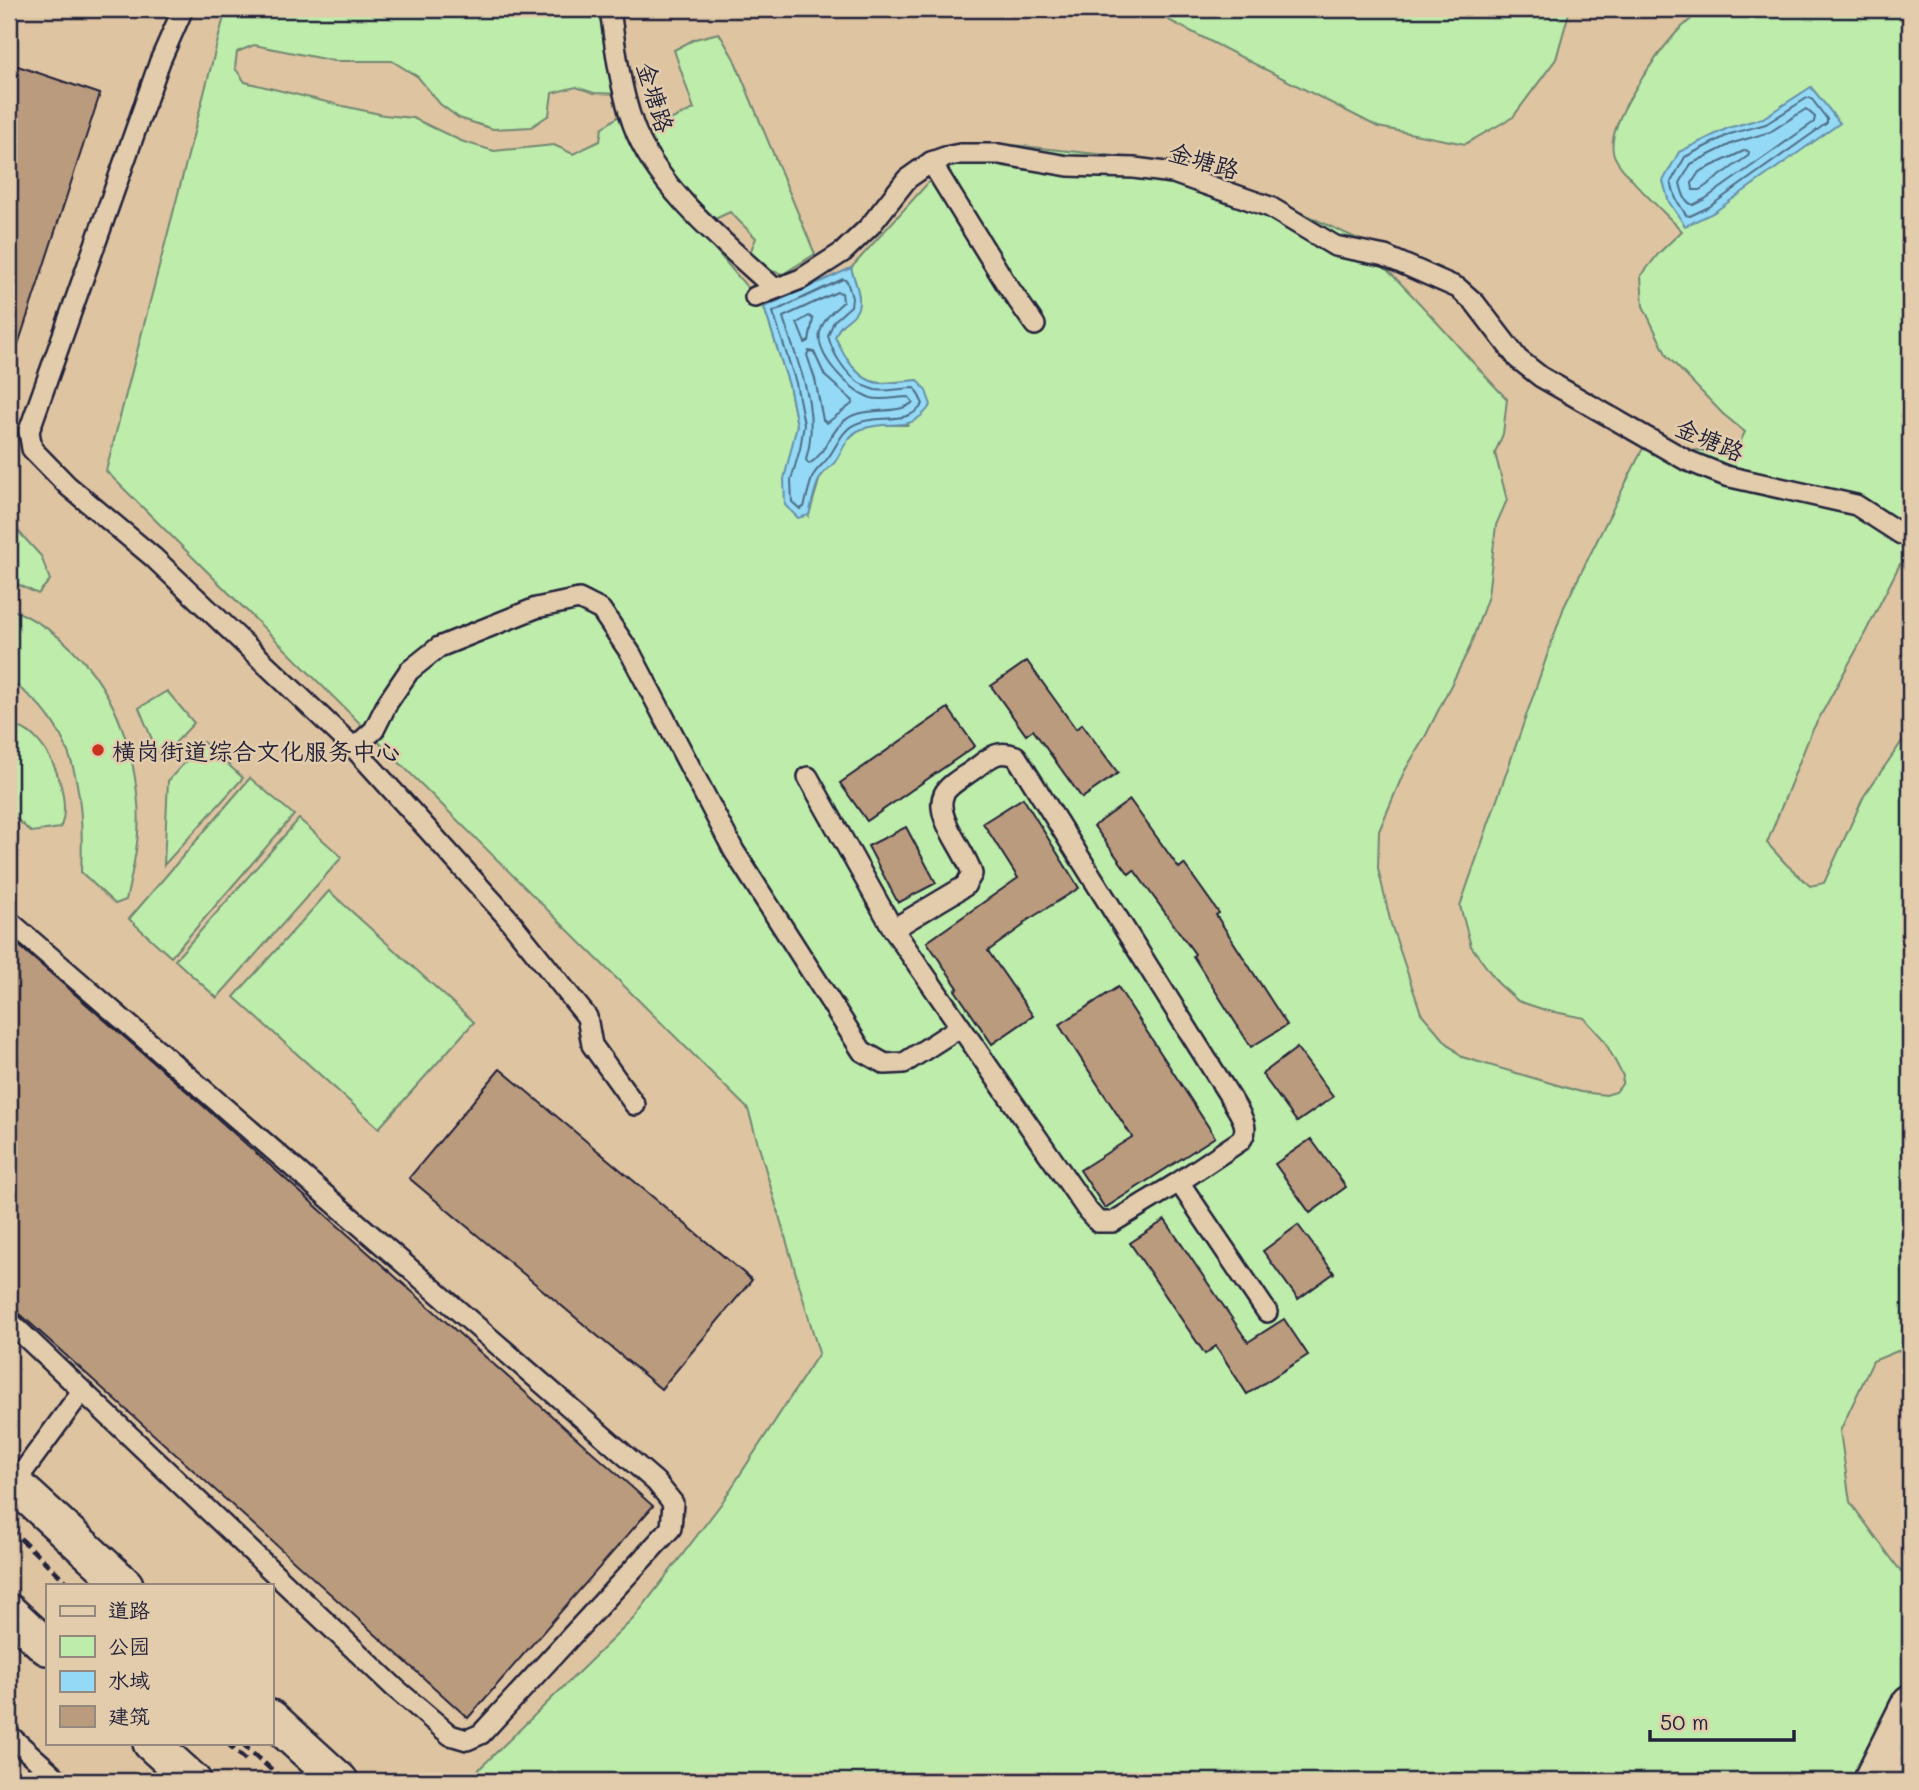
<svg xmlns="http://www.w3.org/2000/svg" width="1919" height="1790" font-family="Mali,'LXGW WenKai TC',sans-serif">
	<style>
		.green { fill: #beecaa; stroke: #708772; stroke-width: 2 }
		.water { fill: #94daf6; stroke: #6690ab; stroke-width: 2 }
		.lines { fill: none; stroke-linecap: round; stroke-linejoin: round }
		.shore { stroke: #506c86; stroke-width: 2 }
		.building { fill: #bb9b7d; stroke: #22223b; stroke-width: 2 }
		.street-casing { stroke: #22223b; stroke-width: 24 }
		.highway-casing { stroke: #22223b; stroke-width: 40 }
		.street { stroke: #e2ccac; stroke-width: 19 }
		.highway { stroke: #e2ccac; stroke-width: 35 }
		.rail { stroke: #22223b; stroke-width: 5; stroke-dasharray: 10 5; stroke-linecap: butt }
		.poi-dot { fill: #c8321e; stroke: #e2ccac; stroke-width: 2.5 }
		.labels { text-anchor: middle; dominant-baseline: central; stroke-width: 5; stroke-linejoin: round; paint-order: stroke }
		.street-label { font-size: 24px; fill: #22223b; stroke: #e2ccac }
		.poi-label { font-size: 24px; fill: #22223b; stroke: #e2ccac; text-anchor: start }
	</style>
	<rect width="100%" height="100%" fill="#dfc4a2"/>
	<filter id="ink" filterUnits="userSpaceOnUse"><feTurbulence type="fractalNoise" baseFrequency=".0143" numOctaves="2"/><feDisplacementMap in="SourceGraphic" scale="14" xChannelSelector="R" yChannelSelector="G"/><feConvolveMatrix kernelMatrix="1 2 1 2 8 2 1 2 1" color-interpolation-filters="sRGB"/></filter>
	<g filter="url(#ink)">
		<g class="green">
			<path d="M226,9H610L619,94L594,93L576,87L552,93L549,115L531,127L493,129L459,118L440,104L418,77L392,61H334L254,45L237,52L235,68L245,82L343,106L384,115L413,118L461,141L494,151L554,145L573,154L600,141L602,128L622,114L647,171L674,206L708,241L764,307L789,385L797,425L793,448L809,515L820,477L834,462L844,443L858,430L875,425H908L918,380C906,381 892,383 879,383C857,381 843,354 835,337C841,320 849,323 856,311C864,299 854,281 851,268L937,173L956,164L988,158L995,143L1172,162L1269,198L1382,250L1379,262C1425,305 1463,354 1507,399L1503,434L1495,453L1507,500L1496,525L1488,596L1469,649L1426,735L1404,772L1379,831L1378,868L1391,924L1421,1013L1446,1042L1462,1057L1581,1092L1606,1095L1616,1092L1622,1084L1623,1076L1604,1040L1584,1018L1545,1010L1518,1001L1498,983L1471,946L1460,906L1564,607L1644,446L1682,452L1700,450L1722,455L1739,444L1745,432L1723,414L1667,356L1643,306L1641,276L1659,253L1682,231C1668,216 1620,172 1614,155C1603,127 1656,56 1675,34C1683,25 1694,17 1703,9H1910V563L1900,564L1858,647L1811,733L1767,843L1786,864L1810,886L1824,883L1864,796L1910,730V1346L1873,1361L1840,1431L1850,1502L1910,1584V1707L1889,1781H467L634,1618L721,1504L819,1353L748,1109L106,471Z"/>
			<polygon points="1147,9 1570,9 1556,59 1513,117 1465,144 1378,127"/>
			<path d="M719,33L734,59L815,254L783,274L760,268L750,253L756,238L730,212L715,219C684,194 665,172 647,136L661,124L694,109L674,50L695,39Z"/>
			<polygon points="9,521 41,556 50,580 38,594 9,580"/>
			<path d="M9,608C92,642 131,718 138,803C141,835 133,869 126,900L115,904L81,872C84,813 81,749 38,704C29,695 18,687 9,679Z"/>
			<polygon points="167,691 194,723 160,759 139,708"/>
			<path d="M18,727C49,736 74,800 60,828L31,832L9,812V732Z"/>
			<polygon points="203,742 243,778 164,865 168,781"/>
			<polygon points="250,778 294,815 171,957 129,919"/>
			<polygon points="299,819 342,857 217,998 175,960"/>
			<polygon points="329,891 474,1022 379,1128 234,997"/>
		</g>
		<g class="water">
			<polygon points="1811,87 1840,123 1713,213 1685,226 1669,202 1663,181 1679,152 1728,128 1763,118"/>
			<path d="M851,268C854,280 864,300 856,312C849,323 841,320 835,337C843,354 857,381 879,383C892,384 906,381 918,380L926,391L931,405C908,436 893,418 862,429C847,434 843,450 835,462C831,467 823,471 820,478C814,488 812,503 809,515L798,518L785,505L784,479L797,425L789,385L764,307Z"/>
		</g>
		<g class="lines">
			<g class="shore">
				<polygon points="1807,98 1811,98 1827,119 1827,123 1709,207 1690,216 1686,215 1676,199 1671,182 1685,157 1730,134 1766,124"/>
				<path d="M1806,109L1815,117L1814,122L1705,199L1693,205C1684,202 1682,191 1680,183L1691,164L1733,143L1770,132Z"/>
				<polygon points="1746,150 1749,152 1748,156 1700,190 1693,190 1692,183 1699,172"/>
				<path d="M843,279L847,281L852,298L851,306L834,321L828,336C834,358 851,384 875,390C887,392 902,388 915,388L923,404C908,426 880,414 858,423C841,429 837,447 827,459C823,465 816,469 813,476C809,485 807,497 804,507L800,509L792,502L791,480L800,449L804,424L796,383L773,312Z"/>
				<path d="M837,292L842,293L843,302C833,312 824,317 820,332C815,356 850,391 871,398C882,401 898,397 909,397L913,402C902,414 871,408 854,415C831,424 828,453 809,464L806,460C821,407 798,367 783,317Z"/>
				<polygon points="809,316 813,319 809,341 805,343 797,323"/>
				<polygon points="809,351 814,352 825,376 853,401 852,404 827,423 823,420 815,379 807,355"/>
			</g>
		</g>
		<g class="building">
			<polygon points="9,63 100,94 12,363 9,363"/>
			<polygon points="1027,661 1076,729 1082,724 1118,773 1082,798 1033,730 1026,735 991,686"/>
			<polygon points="948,708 975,746 867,821 840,783"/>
			<polygon points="1023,798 1079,888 1023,923 1024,925 988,951 1033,1016 992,1044 955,990 958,988 927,942 1018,878 983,823"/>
			<polygon points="1130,800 1179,868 1184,864 1219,913 1216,915 1287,1025 1251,1047 1193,956 1195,954 1134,870 1129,874 1094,826"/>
			<polygon points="906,827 936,883 898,903 868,846"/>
			<polygon points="9,937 191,1095 653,1506 468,1718 9,1304"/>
			<polygon points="1118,987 1215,1137 1105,1208 1080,1170 1132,1137 1059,1025"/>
			<polygon points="1297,1048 1333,1097 1297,1122 1262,1074"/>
			<polygon points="500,1069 752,1280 661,1389 409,1178"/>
			<polygon points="1311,1139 1346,1187 1310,1213 1275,1164"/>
			<polygon points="1165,1220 1248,1342 1284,1319 1308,1355 1247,1394 1216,1346 1205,1354 1130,1243"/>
			<polygon points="1298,1225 1334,1273 1298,1299 1263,1251"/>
		</g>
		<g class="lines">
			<defs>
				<g id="street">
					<polyline points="183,9 160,61 29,431 32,449 68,486 153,557 354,748 374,730 388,702 409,671 439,647 536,608 579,599 601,610 631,654 734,851 862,1051 885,1064 904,1063 960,1027"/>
					<path d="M610,9C615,46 620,88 633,124C655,187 727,245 775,289L801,279L843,252L870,226L907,179L931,162L945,157L960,154H999L1068,166L1134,168L1173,173L1270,207L1335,246L1385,256L1458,288L1475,303L1518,359L1541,377L1686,460L1726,476L1856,505L1901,534L1910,536"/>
					<polyline points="931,162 1005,282 1035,325"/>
					<polyline points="755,297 775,289"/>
					<polyline points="354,748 506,916 587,1017 592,1045 635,1105"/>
					<polyline points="808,777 893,929"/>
					<polyline points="9,921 656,1482 673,1503 671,1528 481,1734 467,1740 450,1735 395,1688 9,1321"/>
					<path d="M1179,1182L1113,1222H1098L1088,1211L893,929L965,886L972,874C967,852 933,817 944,794C949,784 965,776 973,770C990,758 996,749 1016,756L1232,1100C1239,1113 1252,1128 1240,1141L1179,1182L1267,1312"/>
					<polyline points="14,1484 82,1391"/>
					<polyline points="9,1735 60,1781"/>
				</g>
				<g id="highway">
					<polyline points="9,1479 125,1585"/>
					<polyline points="9,1612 47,1647"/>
					<polyline points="271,1718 340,1781"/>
					<polyline points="151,1743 193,1781"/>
					<polyline points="1871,1781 1910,1703"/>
					<polyline points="1908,1781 1910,1775"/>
				</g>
			</defs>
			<use href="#street" class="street-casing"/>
			<use href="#highway" class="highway-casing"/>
			<use href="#street" class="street"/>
			<use href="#highway" class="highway"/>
			<g class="rail">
				<polyline points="9,1528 70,1585"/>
				<polyline points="227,1743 246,1760"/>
				<polyline points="242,1743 284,1781"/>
			</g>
		</g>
	</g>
	<circle class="poi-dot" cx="98" cy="750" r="7"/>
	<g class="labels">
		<g class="street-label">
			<text transform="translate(656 97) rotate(73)">金塘路</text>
			<text transform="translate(1204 160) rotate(16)">金塘路</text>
			<text transform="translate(1710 439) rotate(23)">金塘路</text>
		</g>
		<g class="poi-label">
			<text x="112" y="750">横岗街道综合文化服务中心</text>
		</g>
	</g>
	<rect width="1919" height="1790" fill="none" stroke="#e2ccac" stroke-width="35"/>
	<rect x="18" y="18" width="1884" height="1755" fill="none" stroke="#22223b" stroke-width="2.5" filter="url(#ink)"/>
	<rect x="46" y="1584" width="228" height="161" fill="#e2ccac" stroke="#95887f" stroke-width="2"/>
	<rect x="60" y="1606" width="35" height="10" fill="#e2ccac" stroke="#95887f" stroke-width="2"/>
	<text x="108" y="1618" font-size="21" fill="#22223b">道路</text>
	<rect x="60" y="1636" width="35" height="21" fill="#beecaa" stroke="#95887f" stroke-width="2"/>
	<text x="108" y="1654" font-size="21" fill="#22223b">公园</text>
	<rect x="60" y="1671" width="35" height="21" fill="#94daf6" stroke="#95887f" stroke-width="2"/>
	<text x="108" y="1688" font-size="21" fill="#22223b">水域</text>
	<rect x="60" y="1706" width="35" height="21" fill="#bb9b7d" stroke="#95887f" stroke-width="2"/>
	<text x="108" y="1724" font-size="21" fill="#22223b">建筑</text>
	<path d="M1650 1730v10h144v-10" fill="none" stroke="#22223b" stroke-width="3.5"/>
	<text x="1660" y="1730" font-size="21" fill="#22223b" stroke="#e2ccac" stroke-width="5" paint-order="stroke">50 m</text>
</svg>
